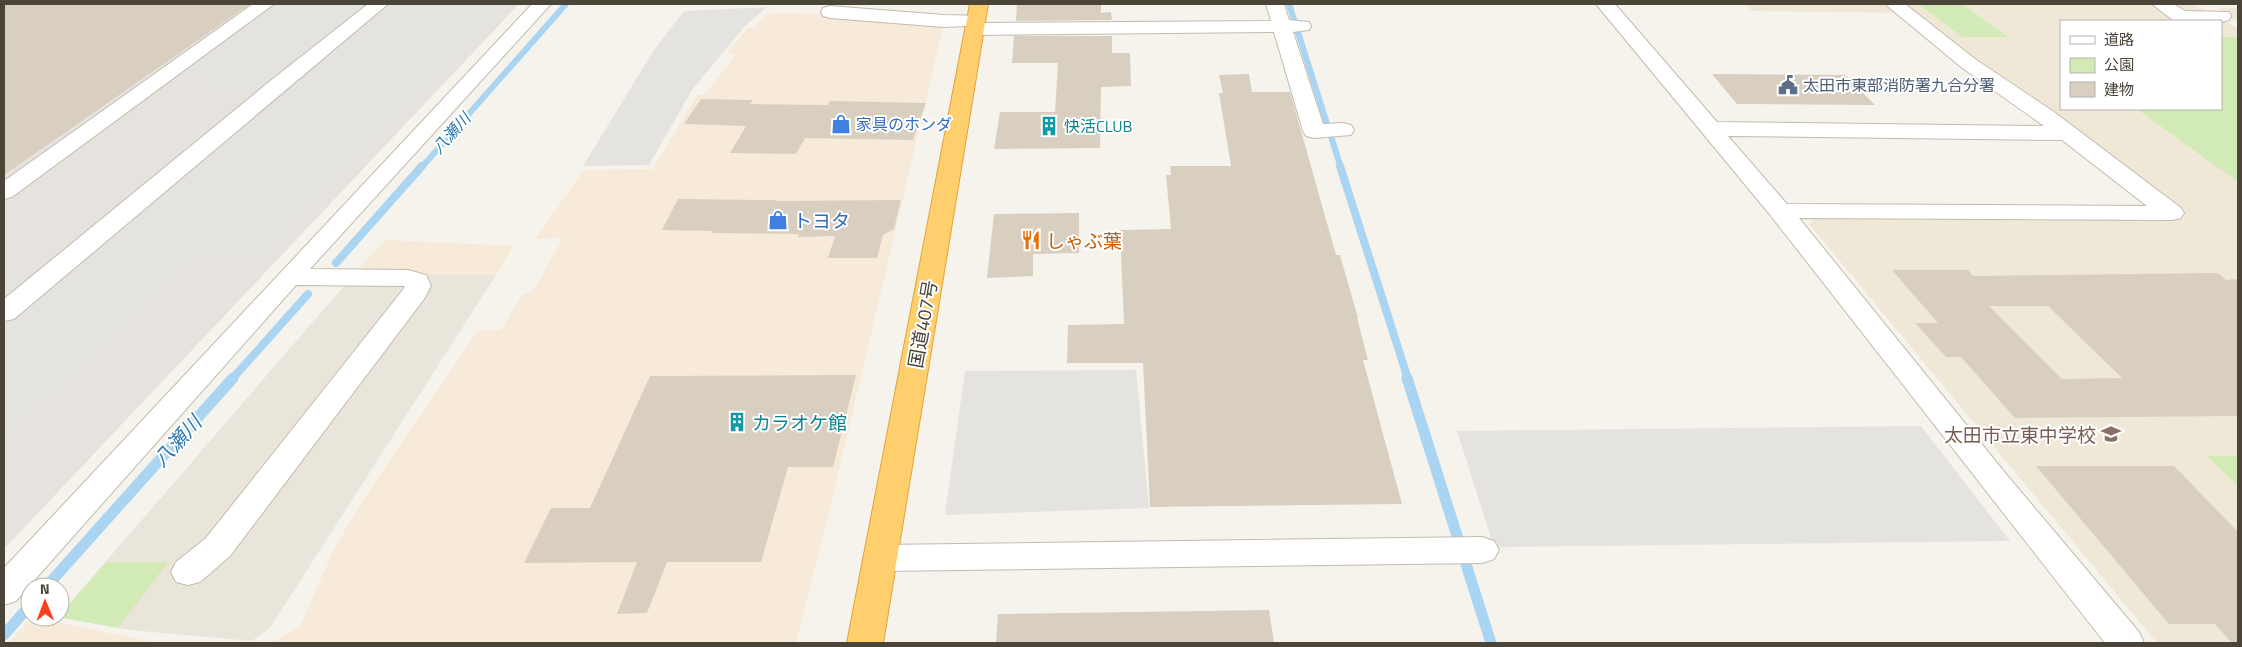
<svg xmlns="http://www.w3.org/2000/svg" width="2242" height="647" font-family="'Titillium Web','Noto Sans JP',sans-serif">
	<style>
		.residential { fill: #eae5da }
		.commercial { fill: #f7ead8 }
		.industrial { fill: #e6e2dd }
		.education { fill: #efe8d6; fill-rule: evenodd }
		.green { fill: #d2eab5 }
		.parking { fill: #e5e3e0 }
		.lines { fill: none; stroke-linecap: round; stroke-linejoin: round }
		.stream-far2 { stroke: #a9d4f2; stroke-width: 6 }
		.stream-far1 { stroke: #a9d4f2; stroke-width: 8 }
		.stream { stroke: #a9d4f2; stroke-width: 11 }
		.building { fill: #d8cfc1; fill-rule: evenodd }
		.minor-casing { stroke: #c2bbae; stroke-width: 2 }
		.highway-casing { stroke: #e0a43c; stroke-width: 2 }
		.minor { fill: #fff; fill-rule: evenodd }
		.highway { fill: #ffcf6e; fill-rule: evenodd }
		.labels { text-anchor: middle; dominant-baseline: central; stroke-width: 4; stroke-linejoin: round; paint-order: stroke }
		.far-service-label { font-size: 16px; fill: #4e5e75; stroke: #fff; text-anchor: start }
		.far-shop-label { font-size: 16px; fill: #366cbe; stroke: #fff; text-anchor: start }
		.far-culture-label { font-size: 16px; fill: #0d838f; stroke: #fff; text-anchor: start }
		.far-water-label { font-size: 16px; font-style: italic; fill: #2e7ab2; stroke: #fff }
		.shop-label { font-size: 19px; fill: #366cbe; stroke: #fff; text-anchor: start }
		.food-label { font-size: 19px; fill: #c56008; stroke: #fff; text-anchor: start }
		.street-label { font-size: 19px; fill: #4b4439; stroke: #fff }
		.culture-label { font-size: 19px; fill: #0d838f; stroke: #fff; text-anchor: start }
		.education-label { font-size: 19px; fill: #785e54; stroke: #fff; text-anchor: end }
		.water-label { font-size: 20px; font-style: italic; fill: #2e7ab2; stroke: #fff }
	</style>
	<rect width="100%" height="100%" fill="#f6f3ec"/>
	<polygon class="residential" points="355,273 496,275 270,628 252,641 130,630 58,617"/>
	<g class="commercial">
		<polygon points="791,13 944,23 833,496 796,643 271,643 300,626 336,545 364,499 478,330 501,330 523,293 532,293 563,238 535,239 584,170 653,169 697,95 704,95 736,55 727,53 748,28 755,28 767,14"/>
		<polygon points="385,240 513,246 496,275 355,273"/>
		<polygon points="32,617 158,643 9,643"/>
	</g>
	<polygon class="industrial" points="4,4 519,4 4,549"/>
	<g class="education">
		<polygon points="1745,4 1883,4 1894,13 1752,11"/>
		<path d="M1902,4H2193L2209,13L2225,12L2217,8H2238V21L2235,19H2222L2238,29V643H2157L1809,224L1818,216L2187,219ZM2061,21H2221V109H2061Z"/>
	</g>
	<g class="green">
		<polygon points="1918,4 1962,4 2008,37 1963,37"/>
		<polygon points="2221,37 2238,37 2238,182 2137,109 2221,109"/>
		<polygon points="2207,456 2238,456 2238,486"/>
		<polygon points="106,562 168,562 118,628 58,617"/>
	</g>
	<g class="parking">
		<polygon points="275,4 510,4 265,258 196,257 4,445 4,275 12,269 36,270 254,93 189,92 207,79 170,78"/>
		<polygon points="767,7 745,26 692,90 649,165 583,166 654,50 684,11"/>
		<polygon points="1136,370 1149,508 945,515 965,371"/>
		<polygon points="1921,426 2010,541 1494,547 1457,431"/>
	</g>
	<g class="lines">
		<g class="stream-far2">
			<polyline points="1289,4 1341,168"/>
			<polyline points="421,168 566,4"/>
		</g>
		<g class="stream-far1">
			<polyline points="1340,166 1408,379"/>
			<polyline points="336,263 422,166"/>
			<polyline points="232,379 308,294"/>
		</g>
		<g class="stream">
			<polyline points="1407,378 1491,643"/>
			<polyline points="46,587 233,378"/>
			<polyline points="4,635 30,605"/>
		</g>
	</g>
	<g class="building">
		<polygon points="4,4 250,4 4,175"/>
		<polygon points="1101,4 1101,13 1111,12 1112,20 1016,21 1017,5"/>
		<polygon points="1014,36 1112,36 1112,53 1130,53 1131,86 1101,87 1100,148 994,149 1000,112 1055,112 1058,63 1012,63"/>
		<polygon points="1249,74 1252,92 1290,92 1336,255 1340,255 1358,318 1357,318 1368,360 1363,360 1402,504 1150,507 1143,363 1067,363 1068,325 1124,324 1120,230 1171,229 1166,175 1171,175 1170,166 1231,166 1219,93 1223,93 1219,75"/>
		<polygon points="1712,74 1845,75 1875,105 1737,104"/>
		<polygon points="701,99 753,100 750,104 828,105 830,101 926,103 913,140 805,138 796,154 730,153 746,126 684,124"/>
		<polygon points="678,199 776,200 775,201 901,200 894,229 883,235 877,258 828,258 835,236 798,237 799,234 712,233 712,231 662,230"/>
		<polygon points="1079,213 1079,253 1033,254 1033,276 987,278 994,214"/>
		<path d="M1892,270H1968L1973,276L2218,273L2226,280L2238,279V416L2015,418L1961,357H1946L1915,323H1938ZM1989,306H2048L2122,378L2062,379Z"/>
		<polygon points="856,375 833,467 788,467 761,562 667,562 647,613 617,614 637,562 524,563 551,508 590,508 650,376"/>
		<polygon points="2036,466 2174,466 2238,532 2238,643 2232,643 2215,624 2169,624"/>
		<polygon points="1269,610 1274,643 996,643 998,614"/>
	</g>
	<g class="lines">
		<defs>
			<g id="minor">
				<polygon points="253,4 274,4 12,197 4,199 4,181"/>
				<polygon points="368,4 388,4 14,319 4,321 4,299 274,78"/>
				<polygon points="532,4 551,4 310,269 408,270 426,275 431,286 424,299 230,556 200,582 188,585 176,582 171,572 176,562 206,538 402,291 405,286 296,285 16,601 4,605 4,568"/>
				<polygon points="1266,4 1284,4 1289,20 1309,22 1311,26 1309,30 1293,32 1323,124 1343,123 1351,125 1354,130 1351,135 1314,138 1306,136 1303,131 1274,32 974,35 967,33 965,29 967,26 944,27 830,18 823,16 821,12 823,8 830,6 944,15 983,16 985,20 983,23 1271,21"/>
				<path d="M1596,4H1615L1717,122L2044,126L1961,67L1885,4H1905L1975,59L2054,112L2181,208L2184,213L2181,218L2172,220L1799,218L2006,474L2139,632L2144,643H2105L1771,216ZM1728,136L2062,140L2147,206L1787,204Z"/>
				<polygon points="2152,4 2173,4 2185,11 2229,12 2231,16 2229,20 2222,22 2174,21"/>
				<polygon points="1482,537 1494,541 1499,550 1494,559 1482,563 881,571 869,567 864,558 869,549 881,545"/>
			</g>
			<polygon id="highway" points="970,4 988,4 883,643 847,643"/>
		</defs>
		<use href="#minor" class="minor-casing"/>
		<use href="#highway" class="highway-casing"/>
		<use href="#minor" class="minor"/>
		<use href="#highway" class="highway"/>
	</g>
	<defs>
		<symbol id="civic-bare" viewBox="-9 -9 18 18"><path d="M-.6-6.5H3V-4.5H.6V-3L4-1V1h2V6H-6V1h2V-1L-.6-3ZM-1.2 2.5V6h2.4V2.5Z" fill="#5c6f8a" stroke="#fff" stroke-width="2.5" paint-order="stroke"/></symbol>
		<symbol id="shop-bare" viewBox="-9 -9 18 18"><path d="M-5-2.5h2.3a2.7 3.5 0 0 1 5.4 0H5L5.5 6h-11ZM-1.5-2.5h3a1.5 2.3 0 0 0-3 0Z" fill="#3f7fe0" stroke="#fff" stroke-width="2.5" paint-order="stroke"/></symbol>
		<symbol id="building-bare" viewBox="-9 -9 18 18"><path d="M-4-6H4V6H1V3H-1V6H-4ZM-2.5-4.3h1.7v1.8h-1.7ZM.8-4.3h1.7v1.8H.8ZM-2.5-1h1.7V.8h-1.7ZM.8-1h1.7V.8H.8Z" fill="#0f9aa8" stroke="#fff" stroke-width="2.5" paint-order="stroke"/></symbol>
		<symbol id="restaurant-bare" viewBox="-9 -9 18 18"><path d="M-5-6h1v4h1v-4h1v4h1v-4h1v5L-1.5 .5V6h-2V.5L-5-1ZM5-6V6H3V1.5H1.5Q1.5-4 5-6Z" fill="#e8710a" stroke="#fff" stroke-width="2.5" paint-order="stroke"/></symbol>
		<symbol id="school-bare" viewBox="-9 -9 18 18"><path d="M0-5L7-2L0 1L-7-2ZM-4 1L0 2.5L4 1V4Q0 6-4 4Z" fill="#8d6e63" stroke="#fff" stroke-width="2.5" paint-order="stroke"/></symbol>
	</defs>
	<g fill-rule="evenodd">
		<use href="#civic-bare" x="1774" y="71" width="28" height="28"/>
		<use href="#shop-bare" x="827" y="110" width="28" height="28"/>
		<use href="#building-bare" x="1035" y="112" width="28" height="28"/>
		<use href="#shop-bare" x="764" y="206" width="28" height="28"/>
		<use href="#restaurant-bare" x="1017" y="226" width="28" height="28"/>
		<use href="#building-bare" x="723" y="408" width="28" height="28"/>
		<use href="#school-bare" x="2097" y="420" width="28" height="28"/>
	</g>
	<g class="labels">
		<g class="far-service-label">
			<text x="1803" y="85">太田市東部消防署九合分署</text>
		</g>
		<g class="far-shop-label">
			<text x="856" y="124">家具のホンダ</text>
		</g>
		<g class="far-culture-label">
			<text x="1064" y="126">快活CLUB</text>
		</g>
		<g class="far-water-label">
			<text transform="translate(451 133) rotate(-48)">八瀬川</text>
		</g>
		<g class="shop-label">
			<text x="793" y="220">トヨタ</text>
		</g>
		<g class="food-label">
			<text x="1046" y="240">しゃぶ葉</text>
		</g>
		<g class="street-label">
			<text transform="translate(922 324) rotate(-80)">国道407号</text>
		</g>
		<g class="culture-label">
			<text x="752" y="422">カラオケ館</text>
		</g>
		<g class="education-label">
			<text x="2096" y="434">太田市立東中学校</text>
		</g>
		<g class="water-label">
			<text transform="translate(177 441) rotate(-48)">八瀬川</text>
		</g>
	</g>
	<rect width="2242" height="647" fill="none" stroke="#4b4439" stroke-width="10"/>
	<rect x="2060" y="20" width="162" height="90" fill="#ffffff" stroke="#b7b4b0"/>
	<rect x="2070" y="36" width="25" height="8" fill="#ffffff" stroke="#b7b4b0"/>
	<text x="2104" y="45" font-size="15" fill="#4b4439">道路</text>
	<rect x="2070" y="58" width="25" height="15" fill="#d2eab5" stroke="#b7b4b0"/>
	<text x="2104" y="70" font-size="15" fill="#4b4439">公園</text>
	<rect x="2070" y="82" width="25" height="15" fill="#d8cfc1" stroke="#b7b4b0"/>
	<text x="2104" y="95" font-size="15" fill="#4b4439">建物</text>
	<g transform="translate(45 602) rotate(359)"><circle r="24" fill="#ffffff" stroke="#b7b4b0"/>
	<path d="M0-4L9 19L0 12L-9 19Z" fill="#fc3f1d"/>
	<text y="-8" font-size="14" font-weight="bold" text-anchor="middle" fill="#4b4439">N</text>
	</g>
</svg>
